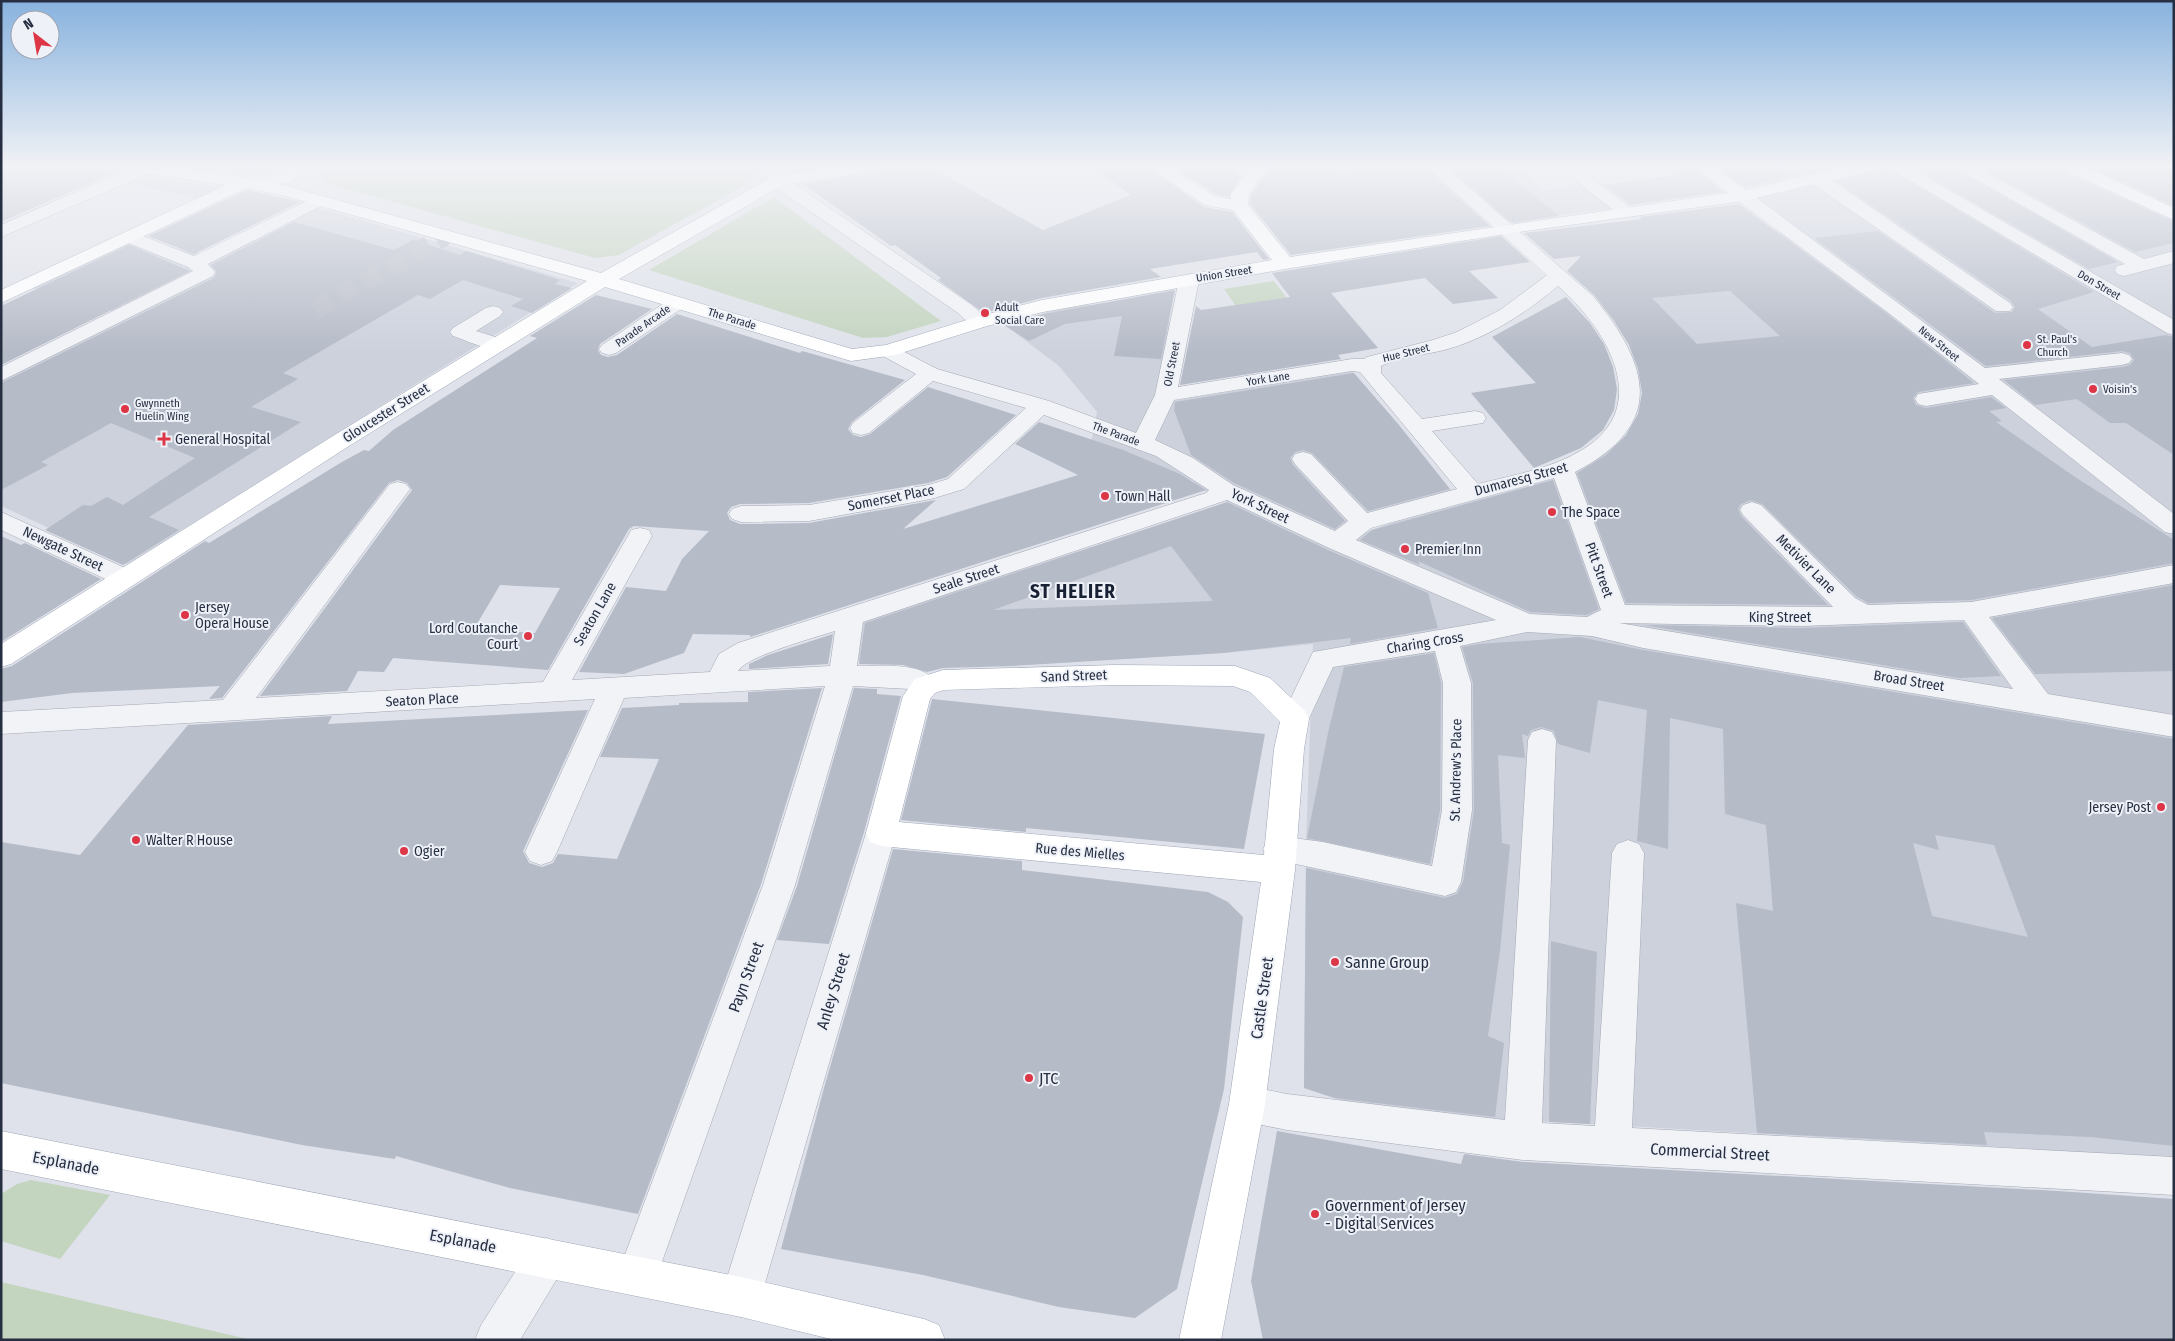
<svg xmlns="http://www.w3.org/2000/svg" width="2175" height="1341" font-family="'Fira Sans Condensed',sans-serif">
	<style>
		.built { fill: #ccd1dc }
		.green { fill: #c3d4bf }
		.building { fill: #b5bbc7; fill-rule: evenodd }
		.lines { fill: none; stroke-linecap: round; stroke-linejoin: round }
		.minor-tunnel { stroke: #babec8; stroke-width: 19; stroke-dasharray: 19 9; stroke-linecap: butt }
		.minor-casing { stroke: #a4a9b4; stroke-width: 1 }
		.major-casing { stroke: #9da6b7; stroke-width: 1 }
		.minor { fill: #f2f3f7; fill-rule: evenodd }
		.major { fill: #fff; fill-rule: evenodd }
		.poi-dot { fill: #dc3647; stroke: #eef1f7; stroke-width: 2 }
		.labels { text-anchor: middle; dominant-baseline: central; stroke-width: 4; stroke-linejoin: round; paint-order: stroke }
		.far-street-label { font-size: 11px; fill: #262f42; stroke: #eef1f7 }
		.far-poi-label { font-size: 11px; fill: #262f42; stroke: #eef1f7; text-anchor: start }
		.street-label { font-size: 14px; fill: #262f42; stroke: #eef1f7 }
		.poi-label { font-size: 14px; fill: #262f42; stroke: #eef1f7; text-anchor: start }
		.near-poi-label { font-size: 16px; fill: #262f42; stroke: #eef1f7; text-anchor: start }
		.near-street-label { font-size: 16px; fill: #262f42; stroke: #eef1f7 }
		.district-label { font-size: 19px; font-weight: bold; letter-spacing: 1px; fill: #182033; stroke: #eef1f7 }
	</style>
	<rect width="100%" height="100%" fill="#dfe2ea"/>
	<g class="built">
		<polygon points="193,166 286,166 278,172 258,176"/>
		<polygon points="1483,166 1515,166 1543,190 1584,184 1616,208 1509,222 1451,171"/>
		<polygon points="1714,166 1845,166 1754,186 1737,184"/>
		<polygon points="1878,166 2174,166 2174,1157 1377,1112 1304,1088 1306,844 1313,644 1224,653 1006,665 856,661 863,620 1229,503 1199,488 1193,481 1091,444 1097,412 1059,366 1010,329 1047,312 1085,305 1166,306 1171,332 1175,399 1352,371 1451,491 1344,518 1347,518 1363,533 1438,506 1583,466 1624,439 1663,386 1603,302 1730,291 1825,279 1866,309 1739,198"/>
		<polygon points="141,176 223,188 199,199 127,183"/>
		<polygon points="305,204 578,283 127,564 1,506 1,371 115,312 32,288 136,240 204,254"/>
	</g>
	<g class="green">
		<polygon points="330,166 619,166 621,173 756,172 758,178 619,255 595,258 332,185 322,181 322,173"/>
		<polygon points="774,197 941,321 887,337 863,338 649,270"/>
		<polygon points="1274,281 1287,298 1236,306 1224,289"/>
		<polygon points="31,1180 110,1195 60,1259 1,1241 1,1194 17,1184"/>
		<polygon points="1,1282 252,1340 1,1340"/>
	</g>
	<g class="building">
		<polygon points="1,166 120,166 123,169 1,222"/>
		<polygon points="784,166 827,166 793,172"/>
		<polygon points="898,166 928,166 1043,230 1131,195 1090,166 1146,166 1204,207 1232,212 1269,259 1263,260 1257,252 1150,269 1161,277 1042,298 984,313 938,280 941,278 895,245 891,246 803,184 876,173 884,168"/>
		<polygon points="1172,166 1228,166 1241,176 1229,197 1217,195"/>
		<polygon points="1272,166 1329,166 1337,173 1379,166 1424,166 1490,226 1291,255 1250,204 1251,195"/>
		<polygon points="1447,166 1499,166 1559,216 1512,223"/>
		<polygon points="1665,166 1692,166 1723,192 1630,205 1604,185 1676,175"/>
		<polygon points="1717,166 1789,166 1790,176 1745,187"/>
		<polygon points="1799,166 1838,166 1810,173"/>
		<polygon points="1879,166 1884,166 2094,292 2038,309 2092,347 2166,335 2174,337 2174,455 2126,423 2110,423 2077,399 2035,405 2004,380 2123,367 2130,365 2134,360 2130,353 2122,351 1986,366 1814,238 1878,231 1995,313 2012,312 2015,307 2011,301 1836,181 1875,172"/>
		<polygon points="1911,166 1951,166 2118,262 2089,269"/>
		<polygon points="1978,166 2060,166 2063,172 2174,222 2174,243 2135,252"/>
		<polygon points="2089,166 2174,166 2174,206"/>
		<polygon points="247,190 300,202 194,254 148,236"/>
		<path d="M1739,204L1885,312L1974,383L1918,392L1913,398L1916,405L1926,408L1991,397L2006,408L1989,411L2002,421L1996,422L2075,477L2174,540V563L1971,600L1868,603L1856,596L1762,504L1751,500L1741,504L1738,509L1741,516L1828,605L1626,603L1577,473L1606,455L1626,435L1638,414L1642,393L1638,369L1629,345L1614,321L1594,295L1567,271L1581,256L1554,259L1524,233L1642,219L1640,217ZM1730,291L1780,336L1697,344L1652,298Z"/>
		<polygon points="294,222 394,250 413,240 460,255 466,251 560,280 555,284 572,288 532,313 511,306 523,299 463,280 430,299 418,295 283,373 298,379 251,407 301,422 149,517 179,530 123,565 45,530 83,505 91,506 107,497 123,505 195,458 111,423 41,462 48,465 1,490 1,383 214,278 217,272 211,265"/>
		<polygon points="1501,236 1530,262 1469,271 1498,298 1453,304 1425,278 1331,293 1378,348 1338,355 1341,359 1180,385 1196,306 1201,310 1290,297 1272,273"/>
		<polygon points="129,245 190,271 1,365 1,306"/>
		<polygon points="1175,290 1161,359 1114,356 1122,316 1065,324 1029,341 1002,324 1043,314"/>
		<path d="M596,295L652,309L600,344L598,350L601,355L608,357L617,355L677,314L800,353L802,351L905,380L852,422L848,429L853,435L861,437L870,434L928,387L1016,415L947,477L928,483L809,503L740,504L731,507L727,513L730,520L740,524L809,523L936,500L903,529L1078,475L1015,444L1039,422L1123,450L1180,474L1206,490L750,637V635L693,634L684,653L624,674L579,672L626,587L666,591L682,559L709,531L634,526L629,529L548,670L393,658L384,672L358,671L347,691L260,696L412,490L407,483L398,480L389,483L222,698L209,699L220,686L72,693L1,702V669L12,666L205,541L209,543L342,462L364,450L369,451L393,430L537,338L530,336ZM500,585L560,588L535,633L474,629Z"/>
		<polygon points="1566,297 1590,323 1604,344 1613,367 1617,389 1614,410 1603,430 1581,448 1534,468 1471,393 1536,383 1492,337"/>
		<polygon points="1354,373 1399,425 1450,489 1368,511 1312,453 1303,450 1295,452 1290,458 1293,465 1345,521 1335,529 1234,483 1191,455 1174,410 1175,402"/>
		<polygon points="1553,480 1599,609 1587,615 1530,612 1418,561 1420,565 1360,540 1372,530"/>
		<path d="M1227,502L1328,550L1428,593L1438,628L1350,644L1351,638L1223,653L1012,666L943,668L927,672L903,665L859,664L865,623ZM1171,546L1213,601L993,610Z"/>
		<polygon points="1,536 21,545 25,543 101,579 1,642"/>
		<polygon points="2174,585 2174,671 2035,674 1992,618"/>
		<polygon points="1963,622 2001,676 1959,678 1644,625 1802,628"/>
		<polygon points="833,634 828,664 749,669 749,664 768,655"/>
		<path d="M1580,637L1643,650L2174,739V1146L2090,1137L1984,1132L1987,1145L1757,1133L1736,903L1773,911L1766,825L1725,814L1723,729L1670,718L1668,849L1637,841L1647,710L1598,700L1590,753L1558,744L1554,731L1541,727L1531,730L1528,736L1522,734L1525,758L1498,755L1502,843L1510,845L1500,951L1488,1036L1504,1043L1495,1117L1334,1098L1304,1088L1306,868L1445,898L1457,894L1463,882L1474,810L1473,683L1462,647L1479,644ZM1935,835L1994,845L2028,937L1932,916L1913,843L1939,850Z"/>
		<polygon points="1434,653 1441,683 1440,810 1430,864 1307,838 1328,733 1344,667"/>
		<polygon points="822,688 761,884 638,1214 510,1188 396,1156 395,1159 302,1145 1,1083 1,842 80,855 188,725 332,716 328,724 588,710 523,851 529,863 542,867 553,863 558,854 617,859 659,759 600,757 622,708 679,705 679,703 748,702 748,692"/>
		<polygon points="854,688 877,689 877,694 901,696 864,832 829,944 777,940 797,886"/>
		<polygon points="932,699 1265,734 1244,849 1026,828 1026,832 901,820"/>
		<polygon points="893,849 1022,861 1022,870 1208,892 1228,902 1243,917 1224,1089 1177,1289 1135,1318 1059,1307 923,1275 781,1249 824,1088"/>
		<polygon points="1551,941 1597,952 1590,1124 1549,1122"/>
		<polygon points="1277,1131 1461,1164 1464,1154 1523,1162 2058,1191 2174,1199 2174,1340 1263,1340 1251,1281"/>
	</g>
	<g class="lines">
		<polyline class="minor-tunnel" points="315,310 445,236"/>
		<defs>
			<g id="minor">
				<polygon points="135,166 158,166 156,170 1,237 1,225"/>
				<path d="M758,166H775L784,177L972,305L990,322L987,326C974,330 968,322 958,313L772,185Z"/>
				<path d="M1426,166H1444L1593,296C1650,366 1667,424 1575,472L1625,605L1833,607L1743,515L1740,510L1743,505L1752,502L1761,505L1855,598L1868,605L1971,602L2174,565V583L1989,617L2048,694L2174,715V737L1643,648L1592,636L1527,632L1460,646L1471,683L1472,810L1461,882L1456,892L1445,896L1268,858L1263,849L1268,840L1279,836L1323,842L1432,866L1442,810L1443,683L1435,651L1333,667L1305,727L1295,730L1285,727L1281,719L1313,652L1496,620L1329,548L1227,500L863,622L857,666C883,667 925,660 939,686L935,693L925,696L910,689L853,686L795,885L657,1276L651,1290L637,1296L623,1290L617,1276L763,885L825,686L624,698L557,852L552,861L541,865L530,861L525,852L595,699L1,734V712L223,700L390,484L398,482L406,484L410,489L256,698L543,682L628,536L631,530L640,528L649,530L652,536L572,680L710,672L719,654L738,643L1206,493L1209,490L1156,456L1044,415L964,489L931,499L809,521L741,522L732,519L729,514L732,509L741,506L809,505L928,485L948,479L1026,408L933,381L869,433L861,435L853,433L850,428L853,423L916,374L881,355L878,351L881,347L888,345L895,347L937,369L1049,401L1136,433L1155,395L1179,280L1182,276H1196L1199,280L1178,387L1352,359H1364L1367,357L1433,340L1457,332L1500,310L1547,275ZM1558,286C1604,326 1656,405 1582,450C1551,469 1513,475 1478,484L1432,431L1483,423L1486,418L1483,413L1475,411L1422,419L1381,373V366C1400,356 1427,355 1448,349C1489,337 1526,313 1558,286ZM1352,371L1360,372L1457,489L1367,513L1311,454L1303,452L1295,454L1292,459L1295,464L1348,521L1335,531L1233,485L1193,458L1155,440L1174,400ZM1554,478L1601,610L1587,617L1530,614L1356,540L1371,528ZM1964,620L2013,689L1619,623L1802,626ZM835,631L830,666L738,671C746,656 817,637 835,631Z"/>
				<polygon points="1557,166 1576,166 1636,212 1633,216 1621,216"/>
				<polygon points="1886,166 1907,166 2174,320 2174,335 2167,333"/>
				<polygon points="1953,166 1974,166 2144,259 2174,251 2174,263 2124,276 2117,274 2115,270 2117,266 2125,264"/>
				<polygon points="1818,174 1824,175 2010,303 2013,307 2010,311 1996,311 1812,183 1810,179 1812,175"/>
				<polygon points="1743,191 1749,192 1985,368 2122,353 2129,355 2132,359 2129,363 2122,365 1999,379 2174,514 2174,534 2165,532 1992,395 1926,406 1918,404 1915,399 1918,394 1979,384 1886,311 1737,200 1734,196 1737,192"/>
				<polygon points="317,196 323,197 326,201 323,205 208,264 215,272 213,276 1,381 1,367 193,271 188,267 123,241 120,237 123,233 135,233 194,256"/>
				<polygon points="677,297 684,299 687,303 684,307 616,353 609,355 602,353 599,349 602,345 670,299"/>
				<path d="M493,306L500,308L503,312L500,316L476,331L505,340L508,344L505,348C489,352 468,341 453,336L450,332L453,328L486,308Z"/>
				<polygon points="1,512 134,572 138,578 134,584 125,587 116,584 1,530"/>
				<polygon points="1542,729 1552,732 1556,740 1542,1123 1595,1126 1612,853 1617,844 1628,840 1639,844 1644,853 1632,1128 2174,1157 2174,1195 1523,1160 1287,1130 1247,1122 1234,1117 1229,1104 1234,1091 1247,1086 1287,1094 1505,1120 1528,740 1532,732"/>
				<polygon points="881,820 892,824 896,833 761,1297 755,1311 741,1317 727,1311 721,1297 866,833 870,824"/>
				<polygon points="547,1238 561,1244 567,1258 561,1272 520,1340 475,1340 481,1325 533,1244"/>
			</g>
			<g id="major">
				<polygon points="122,166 167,166 257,179 279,174 291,166 310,166 291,182 279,184 601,273 772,177 841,166 884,166 876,171 783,185 619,279 852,349 886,345 973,318 1042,300 1272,260 1233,210 1205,205 1148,166 1168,166 1216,197 1231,199 1231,194 1251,166 1268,166 1249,194 1248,205 1290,257 1728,193 1694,166 1713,166 1746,190 1847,166 1877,166 1875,170 1743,201 1505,234 1285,269 1043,312 987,326 895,355 851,361 605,287 349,446 11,664 1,667 1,644 333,436 587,281 285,196 247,188 1,303 1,290 226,185 130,171"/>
				<polygon points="2062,166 2084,166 2174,208 2174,220 2064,170"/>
				<path d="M1115,665L1235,666L1270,678L1305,711L1309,719L1304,749L1295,870L1265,1104L1221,1340H1179L1229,1104L1261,882L881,846L870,842L866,833L903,696L915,679L943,670ZM1115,685L1233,686L1250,692L1280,722L1274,749L1264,855L899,822L930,699L935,693L944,690Z"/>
				<polygon points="1,1131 741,1277 924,1319 939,1325 945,1340 835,1340 741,1317 1,1169"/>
			</g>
		</defs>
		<use href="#minor" class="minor-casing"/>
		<use href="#major" class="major-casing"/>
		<use href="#minor" class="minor"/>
		<use href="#major" class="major"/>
	</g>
	<linearGradient id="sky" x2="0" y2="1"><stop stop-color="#87b2de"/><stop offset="0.47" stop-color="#f1f2f6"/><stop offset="1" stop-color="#f1f2f6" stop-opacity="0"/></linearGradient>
	<rect width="2175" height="354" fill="url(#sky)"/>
	<g class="poi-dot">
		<circle cx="985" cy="313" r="5"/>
		<circle cx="2027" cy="345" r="5"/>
		<circle cx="2093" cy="389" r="5"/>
		<circle cx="125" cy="409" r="5"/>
		<path d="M161.5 431.5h5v5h5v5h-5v5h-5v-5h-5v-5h5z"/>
		<circle cx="1105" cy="496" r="5"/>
		<circle cx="1552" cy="512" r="5"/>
		<circle cx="1405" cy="549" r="5"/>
		<circle cx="185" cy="615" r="5"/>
		<circle cx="528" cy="636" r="5"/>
		<circle cx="2161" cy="807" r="5"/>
		<circle cx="136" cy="840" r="5"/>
		<circle cx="404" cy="851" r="5"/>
		<circle cx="1335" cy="962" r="5"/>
		<circle cx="1029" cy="1078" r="5"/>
		<circle cx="1315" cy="1214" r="5"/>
	</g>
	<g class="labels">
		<g class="far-street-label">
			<text transform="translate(1224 274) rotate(-9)">Union Street</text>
			<text transform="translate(2099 285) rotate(30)">Don Street</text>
			<text transform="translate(732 319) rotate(17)">The Parade</text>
			<text transform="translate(643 326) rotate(-35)">Parade Arcade</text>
			<text transform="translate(1939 344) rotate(39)">New Street</text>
			<text transform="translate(1406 353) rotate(-14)">Hue Street</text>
			<text transform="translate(1172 364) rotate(-79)">Old Street</text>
			<text transform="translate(1268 379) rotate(-9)">York Lane</text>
			<text transform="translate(1116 434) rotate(20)">The Parade</text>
		</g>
		<g class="far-poi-label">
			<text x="995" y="307">Adult<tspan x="995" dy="13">Social Care</tspan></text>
			<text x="2037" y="339">St. Paul's<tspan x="2037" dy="13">Church</tspan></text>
			<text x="2103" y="389">Voisin's</text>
			<text x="135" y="403">Gwynneth<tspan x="135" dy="13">Huelin Wing</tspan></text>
		</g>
		<g class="street-label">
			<text transform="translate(386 413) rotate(-32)">Gloucester Street</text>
			<text transform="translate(1521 479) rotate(-15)">Dumaresq Street</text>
			<text transform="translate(891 498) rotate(-11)">Somerset Place</text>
			<text transform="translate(1260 506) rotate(25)">York Street</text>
			<text transform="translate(63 549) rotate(25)">Newgate Street</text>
			<text transform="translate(1806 564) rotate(45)">Metivier Lane</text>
			<text transform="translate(1599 570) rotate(70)">Pitt Street</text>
			<text transform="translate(966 579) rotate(-18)">Seale Street</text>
			<text transform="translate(595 614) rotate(-60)">Seaton Lane</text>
			<text x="1780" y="617">King Street</text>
			<text transform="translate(1425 643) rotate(-9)">Charing Cross</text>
			<text transform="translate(1074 676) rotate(-2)">Sand Street</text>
			<text transform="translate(1909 681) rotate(9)">Broad Street</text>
			<text transform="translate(422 700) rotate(-3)">Seaton Place</text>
			<text transform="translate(1456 770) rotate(-89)">St. Andrew's Place</text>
			<text transform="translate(1080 852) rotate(5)">Rue des Mielles</text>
		</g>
		<g class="poi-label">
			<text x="175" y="439">General Hospital</text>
			<text x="1115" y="496">Town Hall</text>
			<text x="1562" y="512">The Space</text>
			<text x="1415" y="549">Premier Inn</text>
			<text x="195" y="607">Jersey<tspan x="195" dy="16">Opera House</tspan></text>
			<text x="518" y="628" text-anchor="end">Lord Coutanche<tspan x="518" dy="16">Court</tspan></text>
			<text x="2151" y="807" text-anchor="end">Jersey Post</text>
			<text x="146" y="840">Walter R House</text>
			<text x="414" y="851">Ogier</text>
		</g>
		<g class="near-poi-label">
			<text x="1345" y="962">Sanne Group</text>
			<text x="1039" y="1078">JTC</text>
			<text x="1325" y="1205">Government of Jersey<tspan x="1325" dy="18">- Digital Services</tspan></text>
		</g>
		<g class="near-street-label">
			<text transform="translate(746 977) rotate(-70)">Payn Street</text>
			<text transform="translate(833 991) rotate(-73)">Anley Street</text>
			<text transform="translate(1262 998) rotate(-82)">Castle Street</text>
			<text transform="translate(1710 1152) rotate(3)">Commercial Street</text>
			<text transform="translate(66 1163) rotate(11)">Esplanade</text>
			<text transform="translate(463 1241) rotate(11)">Esplanade</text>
		</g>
		<g class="district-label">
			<text x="1073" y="591">ST HELIER</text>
		</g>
	</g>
	<rect width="2175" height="1341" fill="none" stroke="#262f42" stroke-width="5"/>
	<g transform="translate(35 35) rotate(329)"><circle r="24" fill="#eef1f7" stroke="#9ea3af"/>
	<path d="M0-4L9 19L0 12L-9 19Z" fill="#dc3647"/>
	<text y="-8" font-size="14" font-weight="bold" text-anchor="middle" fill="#262f42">N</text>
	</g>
</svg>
